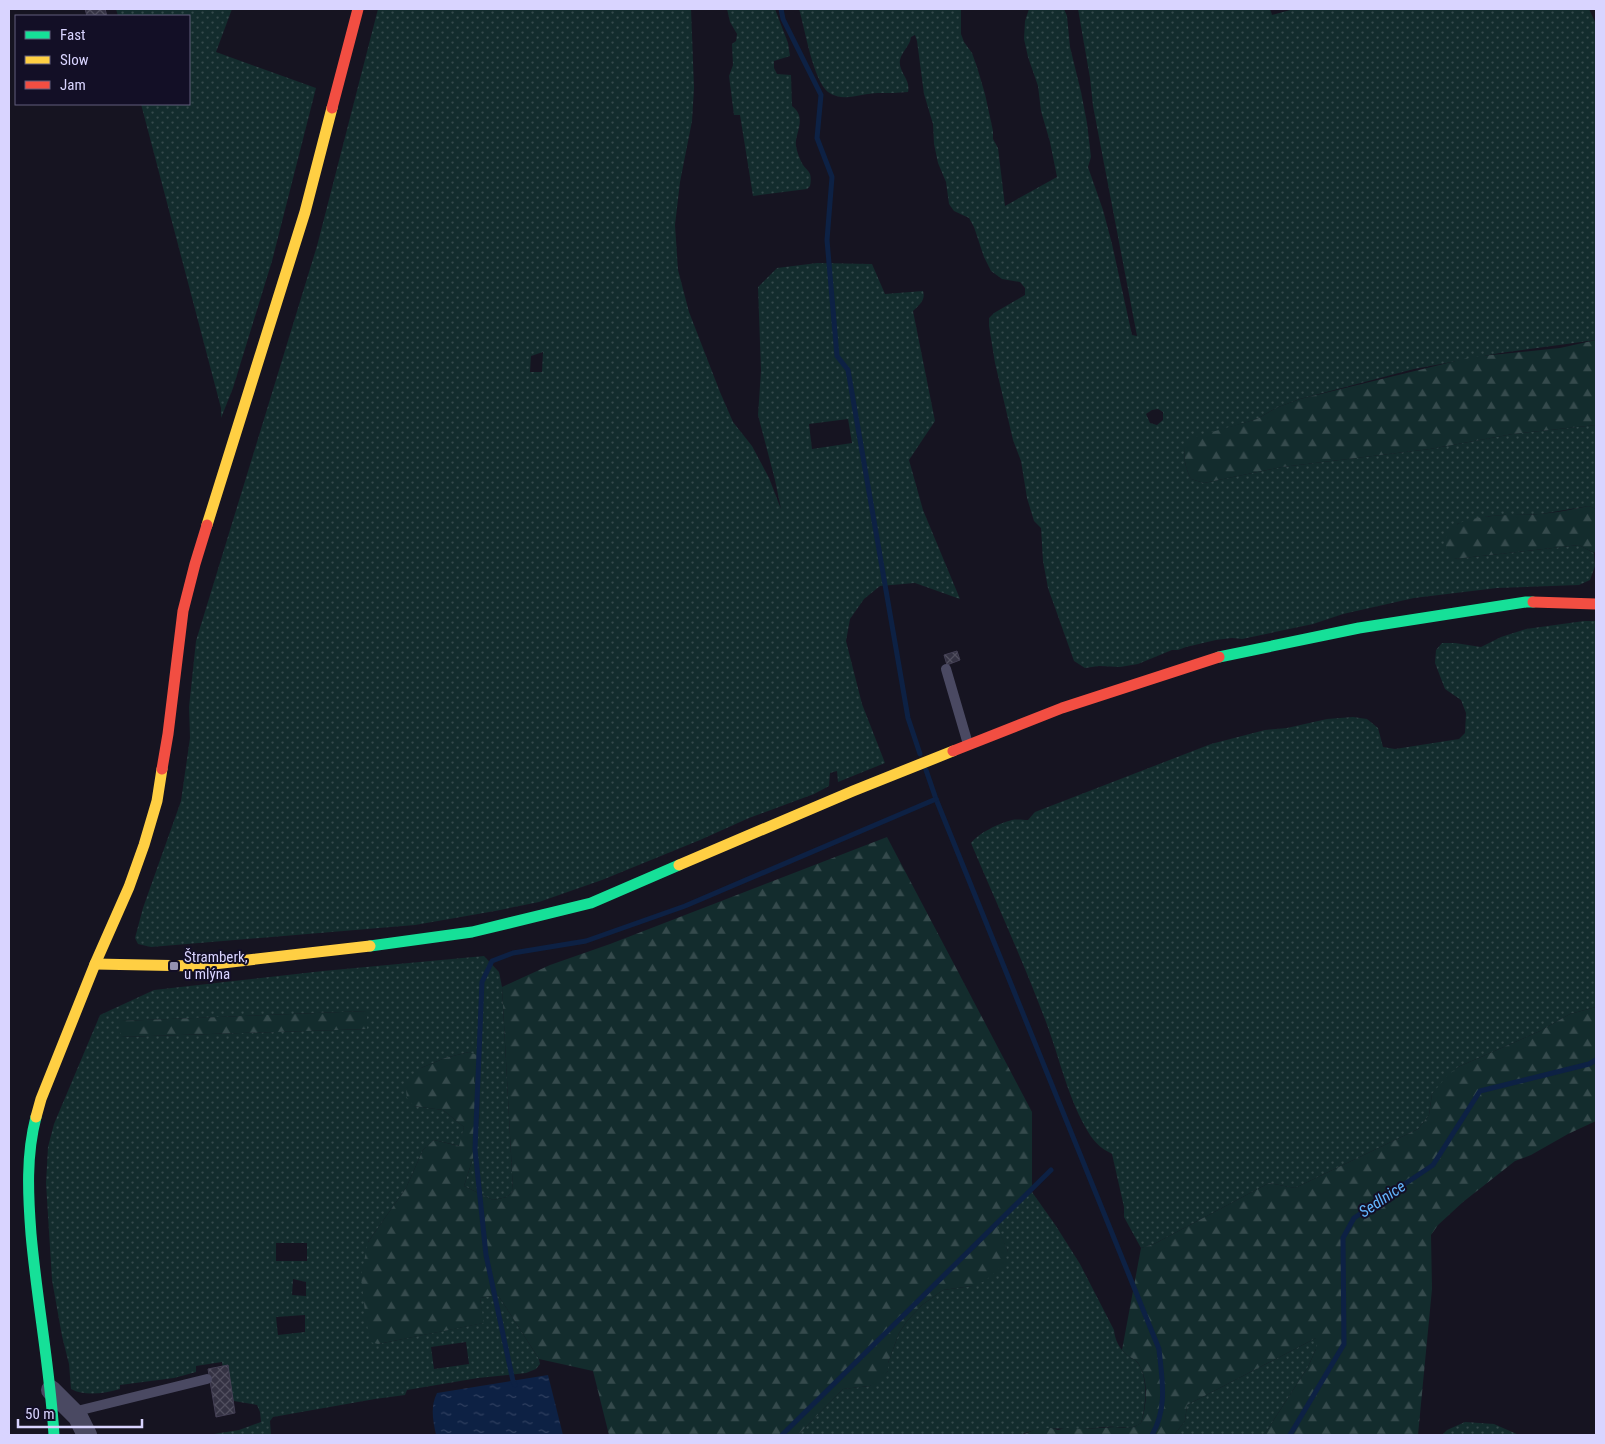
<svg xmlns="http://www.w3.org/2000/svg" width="1605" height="1444" font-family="'Roboto Condensed',sans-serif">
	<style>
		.grass { fill: url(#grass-dots); fill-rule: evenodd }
		.forest { fill: url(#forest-firs) }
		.water { fill: url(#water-ripples) }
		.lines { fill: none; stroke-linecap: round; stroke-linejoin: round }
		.stream { stroke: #0d2144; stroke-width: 5 }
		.building { fill: url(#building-cross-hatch); stroke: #433f54 }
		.lane { stroke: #4a4962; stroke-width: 10 }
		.street { stroke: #4a4962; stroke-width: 20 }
		.fast { stroke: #16e098; stroke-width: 11 }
		.slow { stroke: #ffcf43; stroke-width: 11 }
		.jam { stroke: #f24e42; stroke-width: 11 }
		.poi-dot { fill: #9591b1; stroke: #130f26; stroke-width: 2 }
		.labels { text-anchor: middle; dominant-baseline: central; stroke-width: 4; stroke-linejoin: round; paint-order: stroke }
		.poi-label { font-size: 15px; fill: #d9d4ff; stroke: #130f26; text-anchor: start }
		.water-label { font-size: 16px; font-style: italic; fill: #62b6ff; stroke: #130f26 }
	</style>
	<defs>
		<pattern id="grass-dots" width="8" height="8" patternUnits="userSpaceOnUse" patternTransform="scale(1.25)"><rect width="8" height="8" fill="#132c2d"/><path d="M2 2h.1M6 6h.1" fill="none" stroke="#354a4c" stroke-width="1.8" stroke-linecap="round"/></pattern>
		<pattern id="forest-firs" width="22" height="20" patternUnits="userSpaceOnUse" patternTransform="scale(1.25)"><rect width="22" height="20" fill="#132c2d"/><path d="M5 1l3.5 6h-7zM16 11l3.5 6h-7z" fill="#354a4c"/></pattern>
		<pattern id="water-ripples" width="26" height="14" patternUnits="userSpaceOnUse" patternTransform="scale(1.25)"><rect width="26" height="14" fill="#0d2144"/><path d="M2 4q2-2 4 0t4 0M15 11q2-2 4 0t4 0" fill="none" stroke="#304060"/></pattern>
		<pattern id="building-cross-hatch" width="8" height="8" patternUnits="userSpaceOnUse" patternTransform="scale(1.25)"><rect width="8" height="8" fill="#343243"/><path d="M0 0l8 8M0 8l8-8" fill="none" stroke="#514f5f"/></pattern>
	</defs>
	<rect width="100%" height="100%" fill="#161421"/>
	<g class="grass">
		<polygon points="116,9 232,9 216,52 316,88 272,261 233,388 221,418 221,408 141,104 189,104 189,16 118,16"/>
		<path d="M378,9H691L694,88L692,121L680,182L675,225L678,270L689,312L720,392L733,422L752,446L769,478L781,509L775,480L758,415L761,371L758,287L777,268L817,263L872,264L885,294L923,291C926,300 919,305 913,311L935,421L909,460L923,510L960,599L915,583L880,586L864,599L850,619L846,641L862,704L885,763L838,782L837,771L830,773L829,786L814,794L749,818L700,840L602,880L539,902L495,911L415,925L151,947L138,944L135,938L143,908L181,801L190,738L189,707L196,641L317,246ZM543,352L542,372H530L531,356ZM848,419L852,443L812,449L809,424Z"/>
		<path d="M727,9H775L788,43L790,56L774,61V68L777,74L791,75L792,106C808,118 794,134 796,146C797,152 800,160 803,165C805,168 809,171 810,174C811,177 811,182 810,186L807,189L753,196L740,115H734L729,76L733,65L732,44L736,41L737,34L730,22Z"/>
		<path d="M799,9H961V34L964,42L972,53L977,67L985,94L993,131V139L998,148L1005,206L1057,177L1050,142L1041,111L1038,86L1028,57L1024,39L1025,21L1029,9H1064L1067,16L1070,47L1081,92L1087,123L1091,157L1088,167L1103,210L1112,244L1132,335L1137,336L1093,106L1090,78L1078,9H1270L1272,15L1294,9H1589L1596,24V340L1500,353L1414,369L1300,399L1276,408L1257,419L1184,441C1184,455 1184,466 1191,479L1204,483L1282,467L1430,449L1513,434L1596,425V509L1589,506L1541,514L1489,516L1457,524L1454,559L1579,545L1594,553L1595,566L1590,580L1579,585L1497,588L1414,598L1343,614L1313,624L1242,639L1232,638L1216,640L1186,647L1178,650H1172L1138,664L1120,667L1099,666L1085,668L1074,661L1048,588L1043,561L1041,528L1034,521L1027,498L1021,461L1013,440L995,363L989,326V318L994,313L1025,295V288L1020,282L1002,279L991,271L984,257L974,227L969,218L954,211L949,204L946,182L938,163L934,144L933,124L924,94L917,41L915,35L911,37C910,46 902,51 900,60C898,72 911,79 908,92C898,93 888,93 878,93C862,93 843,103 828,92C813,80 805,29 799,9ZM1158,409L1163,412V420L1157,425L1150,423L1146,414L1152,410Z"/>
		<path d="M1584,621H1596V1007L1570,1014L1540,1031L1458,1067L1432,1094L1429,1115L1418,1129L1295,1188L1269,1183L1154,1244L1141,1248L1124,1217V1207L1112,1154C1101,1148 1097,1145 1090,1135C1068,1100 1060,1059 1046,1022C1023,961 996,902 971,843C979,833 999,823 1012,820C1017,819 1023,820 1028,820L1035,812L1211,744L1265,730L1287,728L1327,719L1353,717L1367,719L1378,728L1383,747L1395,749L1459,739L1465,733L1466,713L1461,700L1445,689L1435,663L1436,650L1442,643H1455L1481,647L1501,637L1526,629Z"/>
		<path d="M484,956L499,972L502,987L513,1191L507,1197L493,1200L464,1186L473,1158L480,1113L479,1094L474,1081V1073L481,1066L480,1057L469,1052L445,1058L421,1068L414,1106L443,1110L464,1127L460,1146L434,1140L423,1150L406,1188L368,1242L378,1344L483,1323L480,1298L498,1295L539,1359L540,1364L536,1369L526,1373L478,1378L407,1390L405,1395L375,1399L273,1417L270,1421L271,1435H208L239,1430L261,1422L260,1412L257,1405L228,1400L222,1362L196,1366V1372L174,1378L120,1385V1389C105,1393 86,1397 71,1389L69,1364L62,1336L52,1280L46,1183L48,1147L54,1124L100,1015L154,990L323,971ZM367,1011V1029L121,1037V1021ZM276,1243H307V1261H276ZM293,1279L306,1282V1296L292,1295ZM305,1315V1332L278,1335L276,1317ZM466,1342L469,1364L434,1369L431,1347Z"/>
		<path d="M1032,1192L1056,1226L1080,1264L1114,1330C1115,1340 1119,1348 1126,1354C1129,1357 1134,1359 1136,1361C1149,1374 1146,1407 1141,1423C1131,1430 1127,1427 1115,1427C1104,1426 1094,1429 1083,1429C1060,1430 1042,1425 1021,1435H798L843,1389L870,1386L888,1371V1363L899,1333L907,1321L922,1305L943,1290L972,1286L1008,1251L995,1224L1014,1203Z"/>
		<polygon points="1316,1338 1316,1349 1308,1367 1264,1435 1174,1435 1185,1421 1187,1405"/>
		<polygon points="1465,1422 1494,1424 1519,1435 1442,1435 1447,1430"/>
	</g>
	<g class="forest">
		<path d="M1596,340V425L1513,434L1430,449L1282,467L1204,483L1191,479C1184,466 1184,455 1184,440L1257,419L1276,408L1300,399L1472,357L1560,348Z"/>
		<path d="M1589,506L1596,509V550L1594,553L1579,545L1454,559C1448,552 1444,547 1446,538C1451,511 1518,516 1539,514C1556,513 1573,509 1589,506Z"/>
		<polygon points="887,837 1032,1112 1032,1192 1014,1203 996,1224 1008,1251 1004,1264 985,1281 972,1286 943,1290 922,1305 907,1321 899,1333 888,1363 888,1371 879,1381 870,1386 843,1389 798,1435 609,1435 593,1371 539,1359 498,1295 480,1298 484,1323 378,1344 370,1342 365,1312 361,1276 368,1242 406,1188 423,1150 434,1140 459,1146 464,1127 443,1110 414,1106 407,1098 405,1082 421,1068 445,1058 469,1052 480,1056 482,1066 474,1074 474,1081 479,1094 480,1113 473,1158 464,1186 493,1200 507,1197 513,1191 502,987 550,965 610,944"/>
		<path d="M1596,1007V1121L1568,1134L1531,1155L1515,1161L1463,1202L1438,1225L1431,1235L1432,1289L1418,1435H1264L1308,1367L1316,1349V1338L1187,1405L1185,1421L1174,1435H1022L1039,1428H1051L1058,1430L1065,1428L1083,1429L1115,1427L1125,1428L1134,1427L1141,1423C1147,1405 1149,1379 1138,1363C1134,1358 1126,1356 1122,1350L1141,1248L1154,1244L1269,1183L1295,1188L1418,1129L1429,1115L1432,1094L1447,1076L1458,1067L1540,1031L1570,1014Z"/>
		<polygon points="367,1011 367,1029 120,1037 120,1021"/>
	</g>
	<path class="water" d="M548,1375L563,1435H436C433,1420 430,1407 437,1393Z"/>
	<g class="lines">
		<g class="stream">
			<polyline points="781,9 783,19 821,95 817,138 832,177 827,240 837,356 848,370 908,718 920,754"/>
			<path d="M926,770L936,799L1159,1349C1162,1380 1168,1407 1152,1435"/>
			<polyline points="515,1385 513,1381 486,1255 475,1149 482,982 492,961 513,953 586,941 685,906 936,799"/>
			<polyline points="782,1435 1051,1170"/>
			<polyline points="1290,1435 1344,1344 1343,1238 1354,1218 1433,1165 1480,1091 1589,1064 1596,1060"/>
		</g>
	</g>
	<g class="building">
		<polygon points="85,9 105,9 107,16 87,16"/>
		<polygon points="957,651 960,660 947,665 944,655"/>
		<polygon points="228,1365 235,1413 216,1417 208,1369"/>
	</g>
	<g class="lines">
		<g class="lane">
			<polyline points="946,669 968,744"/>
			<polyline points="73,1412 207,1379"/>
		</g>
		<polyline class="street" points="51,1390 78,1417 87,1435"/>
		<g class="fast">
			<polyline points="1219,657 1359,628 1526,602 1533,602"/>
			<polyline points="370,946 472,932 591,903 679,865"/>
			<path d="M36,1117C26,1155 28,1195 31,1234C37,1302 50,1368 54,1435"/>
		</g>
		<g class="slow">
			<polyline points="207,525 305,212 332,108"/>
			<polyline points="679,865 853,791 953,751"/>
			<polyline points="95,964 196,966 370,946"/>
			<polyline points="36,1117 41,1099 95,964 129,887 144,845 157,801 162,769"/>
		</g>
		<g class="jam">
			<polyline points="332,108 358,9"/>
			<polyline points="1533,602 1596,604"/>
			<polyline points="953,751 1062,708 1219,657"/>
			<polyline points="162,769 168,734 183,611 195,564 207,525"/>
		</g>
	</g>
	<rect class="poi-dot" x="169" y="961" width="10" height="10" rx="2.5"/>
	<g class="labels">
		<g class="poi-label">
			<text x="184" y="957">Štramberk,<tspan x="184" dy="17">u mlýna</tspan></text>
		</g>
		<g class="water-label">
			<text transform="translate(1382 1199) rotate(-34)">Sedlnice</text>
		</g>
	</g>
	<rect width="1605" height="1444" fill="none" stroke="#d9d4ff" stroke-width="20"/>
	<rect x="15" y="15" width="175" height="90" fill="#130f26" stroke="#625e7d"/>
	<rect x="25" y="31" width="25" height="8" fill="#16e098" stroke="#625e7d"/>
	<text x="60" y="40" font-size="15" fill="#d9d4ff">Fast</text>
	<rect x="25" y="56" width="25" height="8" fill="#ffcf43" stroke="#625e7d"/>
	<text x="60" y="65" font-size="15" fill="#d9d4ff">Slow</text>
	<rect x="25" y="81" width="25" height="8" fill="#f24e42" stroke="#625e7d"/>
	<text x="60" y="90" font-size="15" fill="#d9d4ff">Jam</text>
	<path d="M18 1419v8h124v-8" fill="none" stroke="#d9d4ff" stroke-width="2.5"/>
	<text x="25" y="1419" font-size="15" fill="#d9d4ff" stroke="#130f26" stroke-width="4" paint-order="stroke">50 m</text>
</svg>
